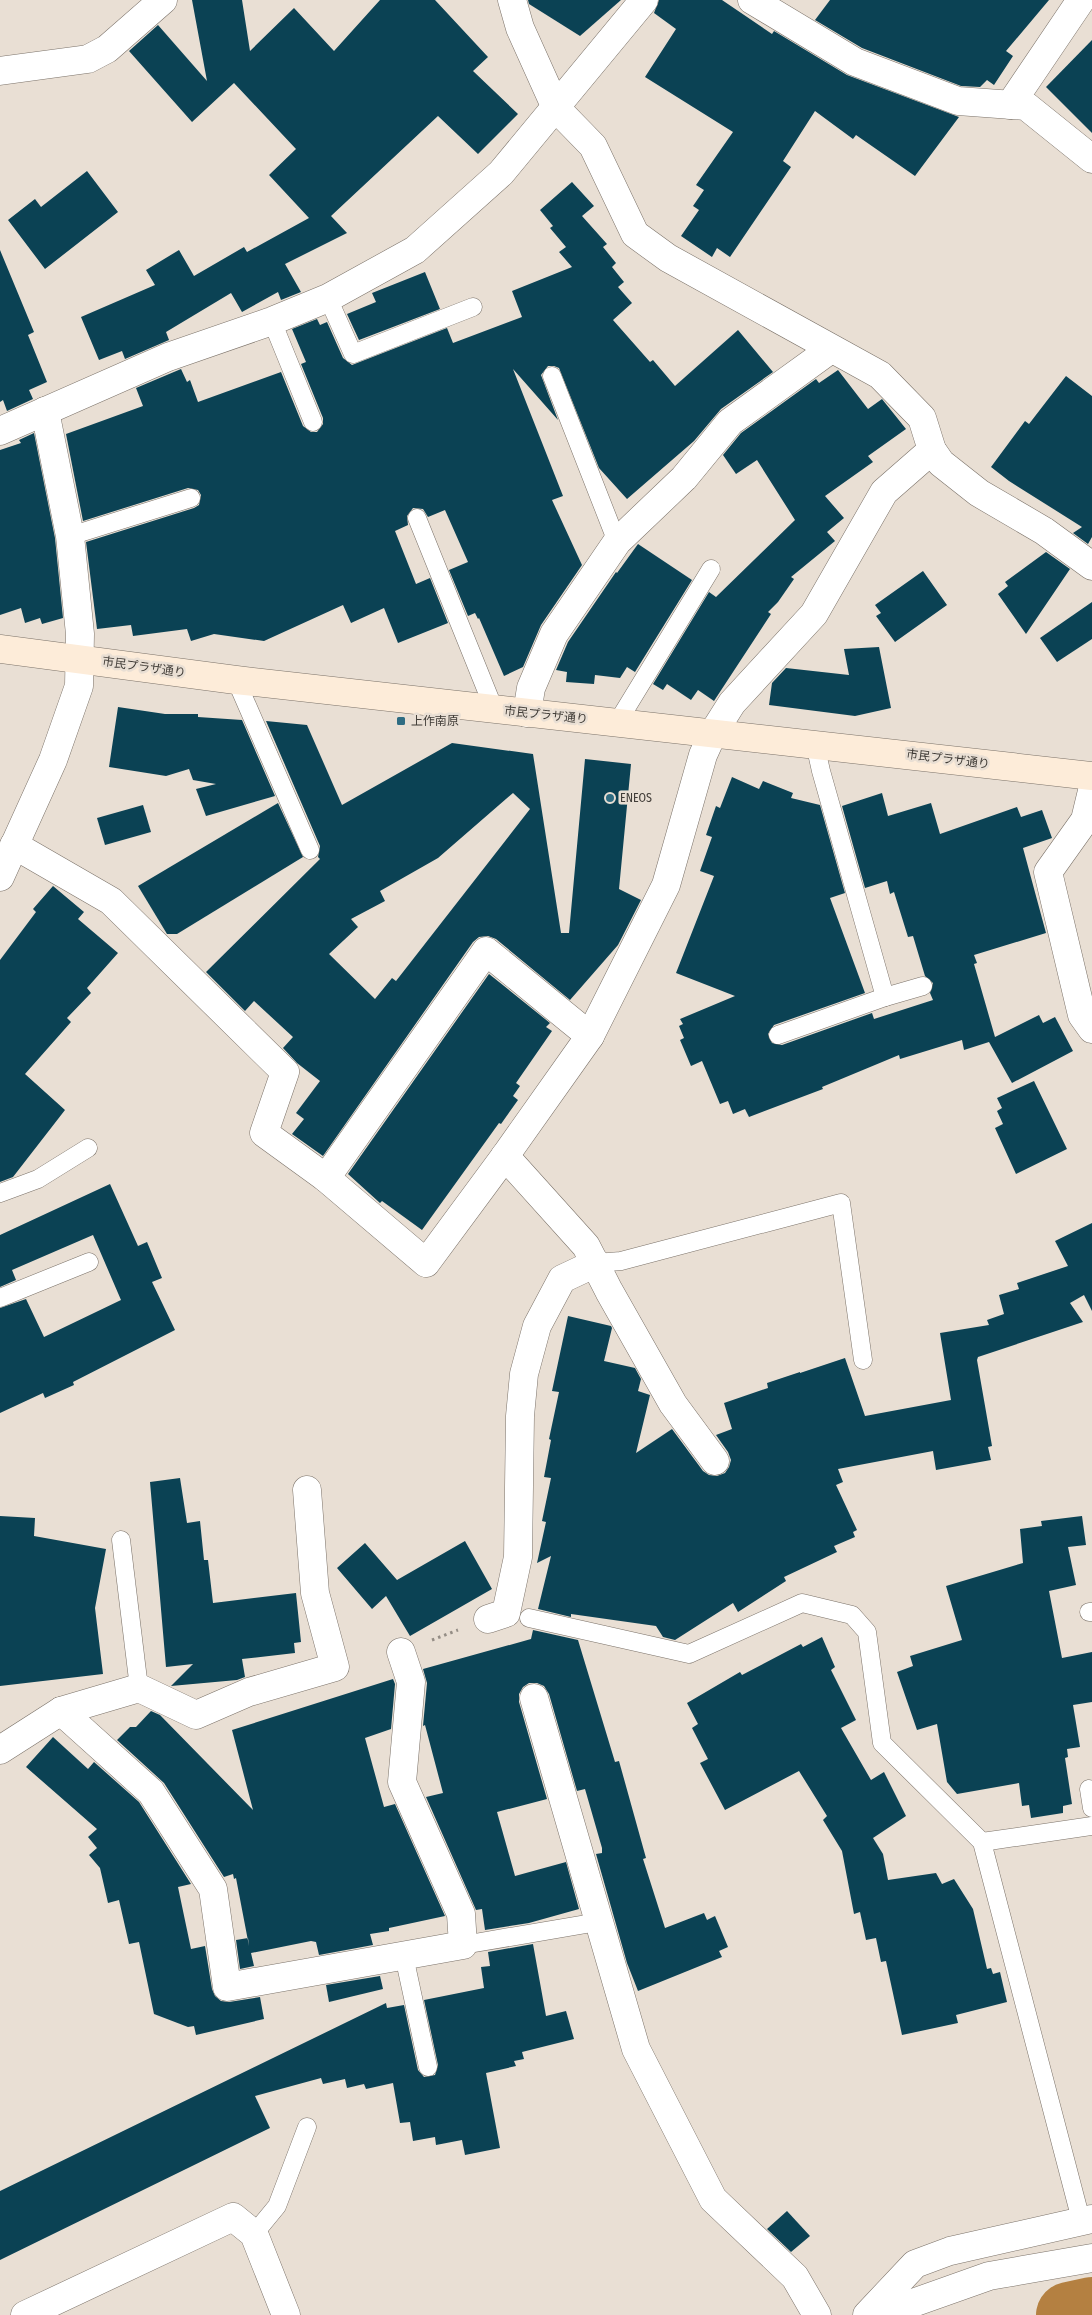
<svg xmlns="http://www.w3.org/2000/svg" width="1092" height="2315" font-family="'Fira Sans Condensed','Noto Sans JP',sans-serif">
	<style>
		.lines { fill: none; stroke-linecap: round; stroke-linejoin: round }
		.river { stroke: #b48041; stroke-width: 66 }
		.building { fill: #0b4254; fill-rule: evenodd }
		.lane-casing { stroke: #7b7269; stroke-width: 19 }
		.street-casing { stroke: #7b7269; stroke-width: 29 }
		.secondary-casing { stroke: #7b7269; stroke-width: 29 }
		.path { stroke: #948d85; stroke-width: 3; stroke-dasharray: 2.5 4; stroke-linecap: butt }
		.lane { stroke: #fff; stroke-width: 18 }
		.street { stroke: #fff; stroke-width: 28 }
		.secondary { stroke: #fdecd9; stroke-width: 28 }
		.poi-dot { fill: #2e6c82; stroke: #e9dfd4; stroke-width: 2 }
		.labels { text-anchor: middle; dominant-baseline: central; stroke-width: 5; stroke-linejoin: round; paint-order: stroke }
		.street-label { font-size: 12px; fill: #403c37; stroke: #e9dfd4 }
		.poi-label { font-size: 12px; fill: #403c37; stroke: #e9dfd4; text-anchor: start }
	</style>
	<rect width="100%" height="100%" fill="#e9dfd4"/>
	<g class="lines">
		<polyline class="river" points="1069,2315 1092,2310"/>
	</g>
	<g class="building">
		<polygon points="192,0 242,0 250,51 294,8 334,51 380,0 435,0 488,57 473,71 518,114 478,154 438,116 331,216 347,233 285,264 301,292 281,300 278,292 242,312 231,293 166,332 169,340 125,359 122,351 99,360 81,317 155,285 146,270 179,250 194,276 244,247 247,252 309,218 269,175 296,149 234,83 192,122 129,51 158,25 207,81"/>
		<polygon points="528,0 621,0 580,36 529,4"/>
		<polygon points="659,0 722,0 772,34 774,31 847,75 959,117 915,176 856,135 853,139 815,111 783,161 791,167 730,257 717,248 712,257 681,236 699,210 693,206 704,190 696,185 733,132 645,77 676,29 654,13"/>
		<polygon points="830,0 1049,0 1006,51 1013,56 994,85 987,80 980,87 961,86 862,48 815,20"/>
		<polygon points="1092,40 1092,133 1046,87"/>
		<polygon points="87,171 118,212 45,269 8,220 35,199 41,207"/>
		<polygon points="572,182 594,206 582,216 607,244 603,247 616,263 612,267 624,282 618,287 632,303 613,320 650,362 653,360 675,386 738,330 773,372 721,409 694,441 627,499 599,468 559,368 554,366 548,366 541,375 558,420 513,369 563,496 552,500 582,565 541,625 523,667 504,676 479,618 478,619 475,613 468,616 449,570 468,562 445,510 428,517 423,509 413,508 407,516 408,525 395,531 416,584 430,578 448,623 398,643 384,608 351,623 343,605 264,641 214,634 191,641 187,629 133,636 131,625 97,629 86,542 194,508 199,505 201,495 198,490 188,488 83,521 66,434 143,406 136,388 181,369 187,382 190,380 198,402 281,372 303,426 311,432 317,432 323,424 323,418 301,364 306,362 292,329 317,319 320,325 327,322 343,358 352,365 447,328 453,343 522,317 512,291 572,267 559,252 566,247 550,228 553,226 540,210"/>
		<polygon points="0,250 34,332 28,335 47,382 29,390 33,399 7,411 3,400 0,402"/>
		<polygon points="425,272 440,309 359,340 347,314 376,302 372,293"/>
		<polygon points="838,370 868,409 882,399 906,429 868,456 873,462 825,496 844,518 827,532 835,541 791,577 794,579 778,602 768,612 771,614 714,701 698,690 691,700 667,684 663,690 653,684 709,592 716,597 795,520 757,460 736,474 723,455 741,433 816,379 819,383"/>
		<polygon points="1066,376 1092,396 1092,537 1088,544 1073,533 1082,527 1009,481 991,467 1025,421 1029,424"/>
		<polygon points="34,433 55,538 63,618 42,624 40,618 25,623 21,608 0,615 0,450 21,443 19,440"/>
		<polygon points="638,544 692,580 635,672 627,667 620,678 595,675 594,684 566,682 567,672 556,670 568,642 616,572 617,573"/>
		<polygon points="1046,552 1070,569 1026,634 998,594 1008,586 1005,582"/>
		<polygon points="923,571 947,605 895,642 876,616 881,613 875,605"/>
		<polygon points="1092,602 1092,639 1057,662 1040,638"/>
		<polygon points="879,647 891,708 855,716 769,705 772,683 786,668 849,675 844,649"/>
		<polygon points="118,707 165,714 198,714 198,717 242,720 275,796 206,816 196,789 216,784 193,780 189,769 166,776 109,767"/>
		<path d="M266,721L307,725L342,805L452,743L533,754L561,933H569L585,759L631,764L619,889L641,900L618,945L570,1000L496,939L488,936L479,937L473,942L323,1156L292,1134L304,1119L296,1113L320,1081L297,1063L283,1048L293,1037L254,1001L245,1011L206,972L320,859L318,857L320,846ZM513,793L530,809L396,981L392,978L375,999L329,954L358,927L351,919L385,901L380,891L438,858Z"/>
		<polygon points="732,777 759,789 763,781 793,793 791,798 820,805 845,893 830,898 865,993 774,1025 768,1034 772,1043 782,1045 872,1013 874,1019 933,1000 930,993 933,983 925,976 913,936 908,937 894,892 890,894 887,881 865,888 842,806 882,793 888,816 931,803 940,834 1017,807 1021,817 1042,810 1052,838 1023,848 1046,933 974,955 977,963 974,964 995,1037 1039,1015 1043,1023 1055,1017 1073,1051 1012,1083 989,1042 964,1050 962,1040 900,1059 899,1055 822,1087 823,1089 749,1117 745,1109 733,1114 728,1101 720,1104 702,1061 691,1066 680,1040 684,1038 679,1026 683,1024 680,1019 735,996 676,973 714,876 700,871 712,837 706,835 716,806 720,808"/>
		<polygon points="278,803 303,857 177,934 167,934 138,886"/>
		<polygon points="143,805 151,832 105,845 97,818"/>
		<polygon points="53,886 84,912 78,919 118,953 87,988 91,993 67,1018 71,1022 25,1074 65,1110 13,1177 0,1182 0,960 36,912 33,909"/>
		<polygon points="489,974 550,1023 546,1027 552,1031 516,1083 520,1086 513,1096 518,1100 501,1124 499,1123 422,1230 382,1201 380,1203 348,1174"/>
		<polygon points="1034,1081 1067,1149 1016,1174 995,1128 1003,1124 997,1111 1002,1108 997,1098"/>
		<polygon points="110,1184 138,1246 147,1242 162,1278 152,1282 175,1330 73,1382 74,1385 45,1398 43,1393 0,1413 0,1308 26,1299 44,1337 121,1300 93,1235 12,1270 16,1280 0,1287 0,1235"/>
		<polygon points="1092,1223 1092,1311 1084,1295 1070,1303 1083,1322 978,1357 977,1360 992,1446 988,1447 991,1460 936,1470 933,1451 838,1469 843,1482 836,1485 857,1530 853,1532 855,1537 834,1546 837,1552 784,1577 786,1581 738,1612 733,1603 675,1640 663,1637 656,1626 571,1614 571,1617 538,1609 551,1556 537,1563 546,1522 542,1521 551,1478 544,1477 551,1440 549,1439 559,1392 552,1391 568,1316 611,1326 612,1328 604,1361 635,1368 641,1379 638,1391 650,1395 636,1453 672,1429 703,1471 709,1475 717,1476 725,1473 729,1467 731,1460 728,1452 716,1435 732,1429 724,1403 768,1388 767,1383 800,1372 800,1373 845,1358 865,1416 951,1400 940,1333 989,1325 987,1320 1004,1314 999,1295 1019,1289 1017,1283 1068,1266 1055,1241"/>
		<polygon points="180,1478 187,1523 200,1521 204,1560 208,1560 213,1603 296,1593 301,1642 294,1643 295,1653 242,1659 245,1677 237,1680 171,1686 193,1664 166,1667 150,1482"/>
		<polygon points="0,1516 35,1518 34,1536 106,1549 95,1608 103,1674 0,1686"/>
		<polygon points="1082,1516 1086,1545 1068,1547 1076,1585 1049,1591 1062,1658 1092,1652 1092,1702 1073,1705 1080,1747 1067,1749 1068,1757 1065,1758 1072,1804 1063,1806 1063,1813 1031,1818 1029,1805 1022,1806 1019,1783 957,1794 947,1782 937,1724 917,1730 897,1672 913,1666 910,1656 962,1640 946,1586 1023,1563 1020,1529 1042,1526 1041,1521"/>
		<polygon points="465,1541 492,1589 410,1636 386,1596 372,1609 337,1568 365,1543 397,1580"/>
		<polygon points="533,1630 578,1640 615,1762 619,1761 646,1858 643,1859 665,1928 704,1913 707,1920 715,1916 728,1947 719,1951 722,1957 638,1991 627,1963 596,1854 602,1853 602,1848 585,1789 577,1791 549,1694 544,1686 537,1683 529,1683 523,1687 519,1694 519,1702 547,1799 497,1812 515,1876 566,1862 579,1909 529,1923 485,1930 482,1909 476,1910 426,1797 443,1793 425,1725 423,1726 427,1683 423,1669 531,1639"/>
		<polygon points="822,1637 835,1667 831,1670 856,1720 841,1728 871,1780 884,1772 906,1816 873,1838 883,1854 888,1880 936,1873 942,1884 954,1879 973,1909 987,1969 991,1968 993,1974 1000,1972 1007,2002 956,2015 958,2023 902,2035 886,1961 881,1962 876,1938 866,1940 860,1912 854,1914 842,1851 823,1820 827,1816 799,1771 725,1810 700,1763 708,1759 692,1728 698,1724 687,1703 740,1672 742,1675 801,1644 803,1647"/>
		<polygon points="393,1679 395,1684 391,1729 365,1738 384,1807 395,1804 445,1916 389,1928 389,1931 370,1934 373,1945 319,1955 316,1942 311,1941 251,1953 254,1966 240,1969 236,1940 248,1938 249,1946 236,1878 234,1879 233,1874 224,1877 164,1783 117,1740 130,1727 136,1727 151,1711 160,1715 253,1810 232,1730"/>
		<polygon points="53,1737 88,1769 94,1762 139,1802 191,1884 178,1887 191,1949 205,1946 212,1989 215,1996 221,2001 229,2002 260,1997 264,2019 196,2035 194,2026 188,2027 154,2014 139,1942 129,1944 119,1900 108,1903 100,1868 89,1855 97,1848 88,1837 97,1829 26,1767"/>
		<polygon points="533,1944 546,2016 566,2011 574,2039 522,2052 524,2059 514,2061 516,2066 486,2073 500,2148 465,2155 462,2140 436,2145 435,2137 413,2141 410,2122 400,2123 393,2083 366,2089 364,2084 347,2088 345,2079 323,2084 321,2078 255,2096 270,2128 0,2260 0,2191 386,2003 387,2008 404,2005 418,2070 424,2077 435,2075 438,2065 424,2000 484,1988 481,1967 490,1966 488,1952"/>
		<polygon points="380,1976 383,1989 329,2002 326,1985"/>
		<polygon points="787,2211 810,2236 791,2252 767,2229"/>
	</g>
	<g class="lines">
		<defs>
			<g id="lane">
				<polyline points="328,298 353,354 473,307"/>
				<polyline points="272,321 313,422"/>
				<polyline points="552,376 617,542"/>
				<polyline points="417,518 494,709"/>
				<polyline points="70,536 191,498"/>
				<polyline points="236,680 310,850"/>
				<polyline points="617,723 711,569"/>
				<polyline points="815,744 821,771 885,997"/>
				<polyline points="778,1035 885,997 923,986"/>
				<polyline points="0,1193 38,1179 88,1148"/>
				<polyline points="596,1263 621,1261 841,1203 863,1360"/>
				<polyline points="0,1298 89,1262"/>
				<polyline points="121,1540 139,1688"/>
				<polyline points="1089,1612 1092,1612"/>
				<polyline points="529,1618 689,1654 802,1603 852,1615 867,1632 882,1743 982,1842 1081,2220"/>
				<polyline points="1089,1789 1092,1808"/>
				<polyline points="982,1842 1092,1826"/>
				<polyline points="463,1945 598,1922"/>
				<polyline points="404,1956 428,2067"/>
				<polyline points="254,2234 277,2206 307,2127"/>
			</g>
			<g id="street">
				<polyline points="512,0 520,28 556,108 593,146 635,234 668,258 880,375 922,418 932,450 941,463 979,493 1044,531 1092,566"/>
				<polyline points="752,0 855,62 958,101 1026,106 1092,159"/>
				<polyline points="0,71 88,59 107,49 163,0"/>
				<polyline points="1010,105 1081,0"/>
				<polyline points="0,431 168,357 272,321 328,298 415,250 501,173 644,0"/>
				<polyline points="527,713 531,688 554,634 617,542 684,478 730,422 831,349"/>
				<polyline points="1092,791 1085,820 1048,872 1082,1015 1092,1029"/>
				<polyline points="14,845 111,901 285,1072 264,1133 326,1178 426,1263 505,1156 590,1036 666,885 703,755 713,733 732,703 814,614 884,492 932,450"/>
				<polyline points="0,877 53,760 79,686 80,634 70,536 45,411"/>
				<polyline points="505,1156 586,1246 609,1291 673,1404 715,1461"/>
				<polyline points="326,1178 486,951 590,1036"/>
				<polyline points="488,1619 506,1613 518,1557 520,1416 524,1374 537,1326 562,1279 596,1263"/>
				<polyline points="534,1698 636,2049 713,2199 795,2277 817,2315"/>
				<polyline points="61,1711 151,1792 213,1889 227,1987 463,1945 461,1914 402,1782 411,1682 401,1652"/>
				<polyline points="0,1750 61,1711 139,1688 196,1715 249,1692 335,1667 315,1593 307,1490"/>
				<polyline points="25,2315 233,2217 254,2234 286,2315"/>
				<polyline points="867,2315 915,2264 950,2251 1092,2219"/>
				<polyline points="879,2315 989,2276 1092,2258"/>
			</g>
			<polyline id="secondary" points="0,649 236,680 1092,776"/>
		</defs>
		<use href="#lane" class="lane-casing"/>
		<use href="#street" class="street-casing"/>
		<use href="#secondary" class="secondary-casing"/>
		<polyline class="path" points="432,1640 458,1630"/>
		<use href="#lane" class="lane"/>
		<use href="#street" class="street"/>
		<use href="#secondary" class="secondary"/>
	</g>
	<g class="poi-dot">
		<rect x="396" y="716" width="10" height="10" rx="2.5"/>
		<circle cx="610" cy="798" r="5"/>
	</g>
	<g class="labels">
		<g class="street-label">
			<text transform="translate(144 667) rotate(8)">市民プラザ通り</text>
			<text transform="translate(546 715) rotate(6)">市民プラザ通り</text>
			<text transform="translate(948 759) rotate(7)">市民プラザ通り</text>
		</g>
		<g class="poi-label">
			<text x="411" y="721">上作南原</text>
			<text x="620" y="798">ENEOS</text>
		</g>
	</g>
</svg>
